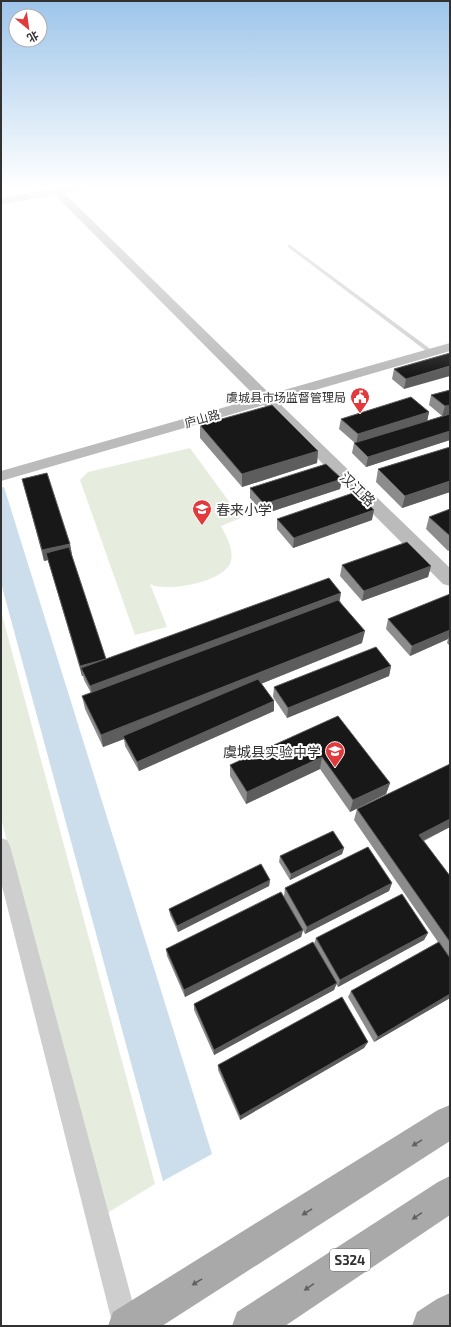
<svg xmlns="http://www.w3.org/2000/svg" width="451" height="1327" font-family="'Exo 2','Noto Sans SC',sans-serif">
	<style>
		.green { fill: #e6eddf }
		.water { fill: #ccdeec }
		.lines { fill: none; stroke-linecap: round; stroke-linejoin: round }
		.lane { fill: #cecece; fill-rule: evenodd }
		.street { fill: #cecece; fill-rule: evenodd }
		.secondary { fill: #bbb; fill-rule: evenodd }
		.primary { fill: #a9a9a9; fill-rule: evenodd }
		.wall { fill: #8c8c8c }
		.shaded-wall { fill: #5d5d5d }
		.building { fill: #181818; stroke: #5d5d5d }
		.oneway { fill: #616161 }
		.labels { text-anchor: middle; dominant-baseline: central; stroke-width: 4; stroke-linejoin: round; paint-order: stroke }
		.far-poi-label { font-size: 12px; fill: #313131; stroke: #fff; text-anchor: end }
		.far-street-label { font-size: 12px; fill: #313131; stroke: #fff }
		.shield { fill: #fff; stroke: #6f6f6f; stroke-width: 1 }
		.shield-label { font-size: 13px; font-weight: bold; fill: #313131 }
		.street-label { font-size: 14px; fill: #313131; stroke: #fff }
		.poi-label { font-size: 14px; fill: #313131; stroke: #fff; text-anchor: start }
	</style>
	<rect width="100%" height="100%" fill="#fff"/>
	<g class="green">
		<path d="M190,448L241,518L221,526C226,536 234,549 231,561C226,582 166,593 150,584L167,627L135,635L80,480L88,472Z"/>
		<polygon points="1,611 155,1184 104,1215 1,818"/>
	</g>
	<polygon class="water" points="4,487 212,1154 163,1181 1,583 1,488"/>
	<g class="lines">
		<polygon class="lane" points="288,245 290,245 433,351 433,353 429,353 288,247"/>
		<polygon class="street" points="1,838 7,840 10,846 139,1326 113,1326 1,882"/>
		<polygon class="secondary" points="60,188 86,188 84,190 65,194 270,394 450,343 450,351 277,401 450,568 450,586 443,584 264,405 1,481 1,471 257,398 55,195 1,204 1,198"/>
		<g class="primary">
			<polygon points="450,1105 450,1141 162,1326 108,1326 113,1312 438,1110"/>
			<polygon points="450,1176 450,1215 285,1326 232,1326 237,1312 438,1182"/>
			<polygon points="450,1293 450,1326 412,1326 417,1312 437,1299"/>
		</g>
	</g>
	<g class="wall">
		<polygon points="450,353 404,389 392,379 394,369"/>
		<polygon points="450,390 450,440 366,467 352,453 354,443 355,443 339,429 341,419 429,412 427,421 442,416 429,405 431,395"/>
		<polygon points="200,425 318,451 317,463 242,487 200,438"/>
		<polygon points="450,447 450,492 402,508 376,482 378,469"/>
		<polygon points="342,479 340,489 264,514 250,498 250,488"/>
		<polygon points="25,489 70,544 72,555 71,555 106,659 340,601 362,643 261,684 274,701 274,711 139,771 125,746 124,739 103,747 85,709 82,696 91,693 84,680 83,676 82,676 48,560 44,561"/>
		<polygon points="450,509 450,550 448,551 426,529 429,517"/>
		<polygon points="277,519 372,520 293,548 277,529"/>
		<polygon points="342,565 431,566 428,577 362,601 340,576"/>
		<polygon points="450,594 450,646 447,643 448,639 410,656 386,629 388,619"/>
		<polygon points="391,666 389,676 287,718 273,697 274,687"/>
		<polygon points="338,716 390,783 386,794 350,812 320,769 246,804 230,776 230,765"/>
		<polygon points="450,764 450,827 424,841 450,876 450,998 374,1042 348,997 351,991 438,942 354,820 357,809"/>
		<polygon points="344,848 342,854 290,880 279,862 280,856"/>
		<polygon points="270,880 269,886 178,932 170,915 169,909"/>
		<polygon points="392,883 389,891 305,934 303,930 301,937 185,997 167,956 166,949 284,896 285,888"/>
		<polygon points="428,933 424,940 338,987 336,984 334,990 214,1055 194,1010 194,1004 314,944 316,938"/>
		<polygon points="368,1042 364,1048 240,1120 218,1070 218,1065"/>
	</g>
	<g class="shaded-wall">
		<polygon points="450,366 450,376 404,389 406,379"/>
		<polygon points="450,405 450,414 442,416 445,406"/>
		<polygon points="429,412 427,422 356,444 358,434"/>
		<polygon points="450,431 450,440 366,467 368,457"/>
		<polygon points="318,451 317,463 242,487 242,474"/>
		<polygon points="342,479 340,489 264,514 264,504"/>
		<polygon points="450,481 450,492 402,508 405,496"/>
		<polygon points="374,510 372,520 293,548 294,538"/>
		<polygon points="70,544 72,555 48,560 46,553 48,560 44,561 42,550"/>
		<polygon points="431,566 428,577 362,601 364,591"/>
		<polygon points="341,593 339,605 93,698 90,686"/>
		<polygon points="450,630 450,634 448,639 410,656 412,646"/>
		<polygon points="365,631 362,643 124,739 123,736 124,739 103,747 101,735"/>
		<polygon points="106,659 81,668 83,676 82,676 80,666"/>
		<polygon points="391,666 389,676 287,718 288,708"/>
		<polygon points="274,701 274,711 139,771 137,762"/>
		<polygon points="322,757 320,769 246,804 247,792"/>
		<polygon points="390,783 386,794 350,812 353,800"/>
		<polygon points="450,819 450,827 414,845 419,835"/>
		<polygon points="344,848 342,854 290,880 291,874"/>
		<polygon points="270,880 269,886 178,932 177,926"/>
		<polygon points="392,883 389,891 305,934 307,927"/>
		<polygon points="303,930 301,937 185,997 184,990"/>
		<polygon points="428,933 424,940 338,987 340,980"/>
		<polygon points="337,983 334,990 214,1055 214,1050"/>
		<polygon points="450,994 450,998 374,1042 378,1037"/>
		<polygon points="368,1042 364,1048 240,1120 240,1116"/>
	</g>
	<g class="building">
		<polygon points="450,353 450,366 406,379 394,369"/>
		<polygon points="450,390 450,405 445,406 431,395"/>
		<polygon points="411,397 429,412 358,434 341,419"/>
		<polygon points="272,405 318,451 242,474 200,425"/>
		<polygon points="450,414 450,431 368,457 354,443"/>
		<polygon points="450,447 450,481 405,496 378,469"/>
		<polygon points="326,464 342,479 264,504 250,488"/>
		<polygon points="47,473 70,544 42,550 22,479"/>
		<polygon points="356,492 374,510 294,538 277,519"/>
		<polygon points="450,509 450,536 429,517"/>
		<polygon points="407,542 431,566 364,591 342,565"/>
		<polygon points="69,547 106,659 80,666 46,553"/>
		<polygon points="329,578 341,593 90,686 81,668"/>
		<polygon points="450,594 450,630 412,646 388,619"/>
		<polygon points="338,600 365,631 101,735 82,696"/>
		<polygon points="376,647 391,666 288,708 274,687"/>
		<polygon points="258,679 274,701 137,762 123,736"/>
		<polygon points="338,716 390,783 353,800 322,757 247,792 230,765"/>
		<polygon points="450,764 450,819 419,835 450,876 450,942 357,809"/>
		<polygon points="333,831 344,848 291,874 280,856"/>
		<polygon points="368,847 392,883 307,927 285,888"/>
		<polygon points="261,864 270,880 177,926 169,909"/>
		<polygon points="281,892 303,930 184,990 166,949"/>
		<polygon points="402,894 428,933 340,980 316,938"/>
		<polygon points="313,942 337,983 214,1050 194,1004"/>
		<polygon points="439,942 450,958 450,994 378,1037 351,991"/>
		<polygon points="342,997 368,1042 240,1116 218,1065"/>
	</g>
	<defs><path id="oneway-solid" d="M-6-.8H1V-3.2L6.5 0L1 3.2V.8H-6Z"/></defs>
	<g class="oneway">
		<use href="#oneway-solid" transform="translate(417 1143) rotate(148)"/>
		<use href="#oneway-solid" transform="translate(307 1212) rotate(148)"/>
		<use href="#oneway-solid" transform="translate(417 1216) rotate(146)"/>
		<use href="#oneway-solid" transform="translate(197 1282) rotate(148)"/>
		<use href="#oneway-solid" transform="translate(309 1287) rotate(146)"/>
	</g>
	<linearGradient id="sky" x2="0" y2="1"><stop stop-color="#9dc5ea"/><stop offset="0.5" stop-color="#fff"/><stop offset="1" stop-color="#fff" stop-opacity="0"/></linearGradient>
	<rect width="451" height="374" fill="url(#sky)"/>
	<defs>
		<symbol id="civic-pin" viewBox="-11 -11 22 30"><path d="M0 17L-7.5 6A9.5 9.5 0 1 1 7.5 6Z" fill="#e2393d" stroke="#fff"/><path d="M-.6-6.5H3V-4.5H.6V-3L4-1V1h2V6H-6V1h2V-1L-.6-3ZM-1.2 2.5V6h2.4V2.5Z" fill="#fff"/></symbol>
		<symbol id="school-pin" viewBox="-11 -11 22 30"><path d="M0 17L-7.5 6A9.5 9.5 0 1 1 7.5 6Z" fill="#e2393d" stroke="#fff"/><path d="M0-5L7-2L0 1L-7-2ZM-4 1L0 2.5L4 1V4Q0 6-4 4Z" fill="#fff"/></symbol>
	</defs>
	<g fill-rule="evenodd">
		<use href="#civic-pin" x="349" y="386" width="22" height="30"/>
		<use href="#school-pin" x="191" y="498" width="22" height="30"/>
		<use href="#school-pin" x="324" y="740" width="22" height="30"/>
	</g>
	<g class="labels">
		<g class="far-poi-label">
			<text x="346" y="397">虞城县市场监督管理局</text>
		</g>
		<g class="far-street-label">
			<text transform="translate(202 418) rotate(-16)">庐山路</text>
		</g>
		<rect class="shield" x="330" y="1249" width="40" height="22" rx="3"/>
		<g class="shield-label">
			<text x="350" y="1260">S324</text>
		</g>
		<g class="street-label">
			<text transform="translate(358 489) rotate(44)">汉江路</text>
		</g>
		<g class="poi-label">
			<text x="216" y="509">春来小学</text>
			<text x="321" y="751" text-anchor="end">虞城县实验中学</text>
		</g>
	</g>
	<rect width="451" height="1327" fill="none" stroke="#313131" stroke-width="4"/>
	<g transform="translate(28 28) rotate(151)"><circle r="19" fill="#ffffff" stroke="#adadad"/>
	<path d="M0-3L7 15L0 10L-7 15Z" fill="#e2393d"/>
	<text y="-6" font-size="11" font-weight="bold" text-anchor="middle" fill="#313131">北</text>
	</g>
</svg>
